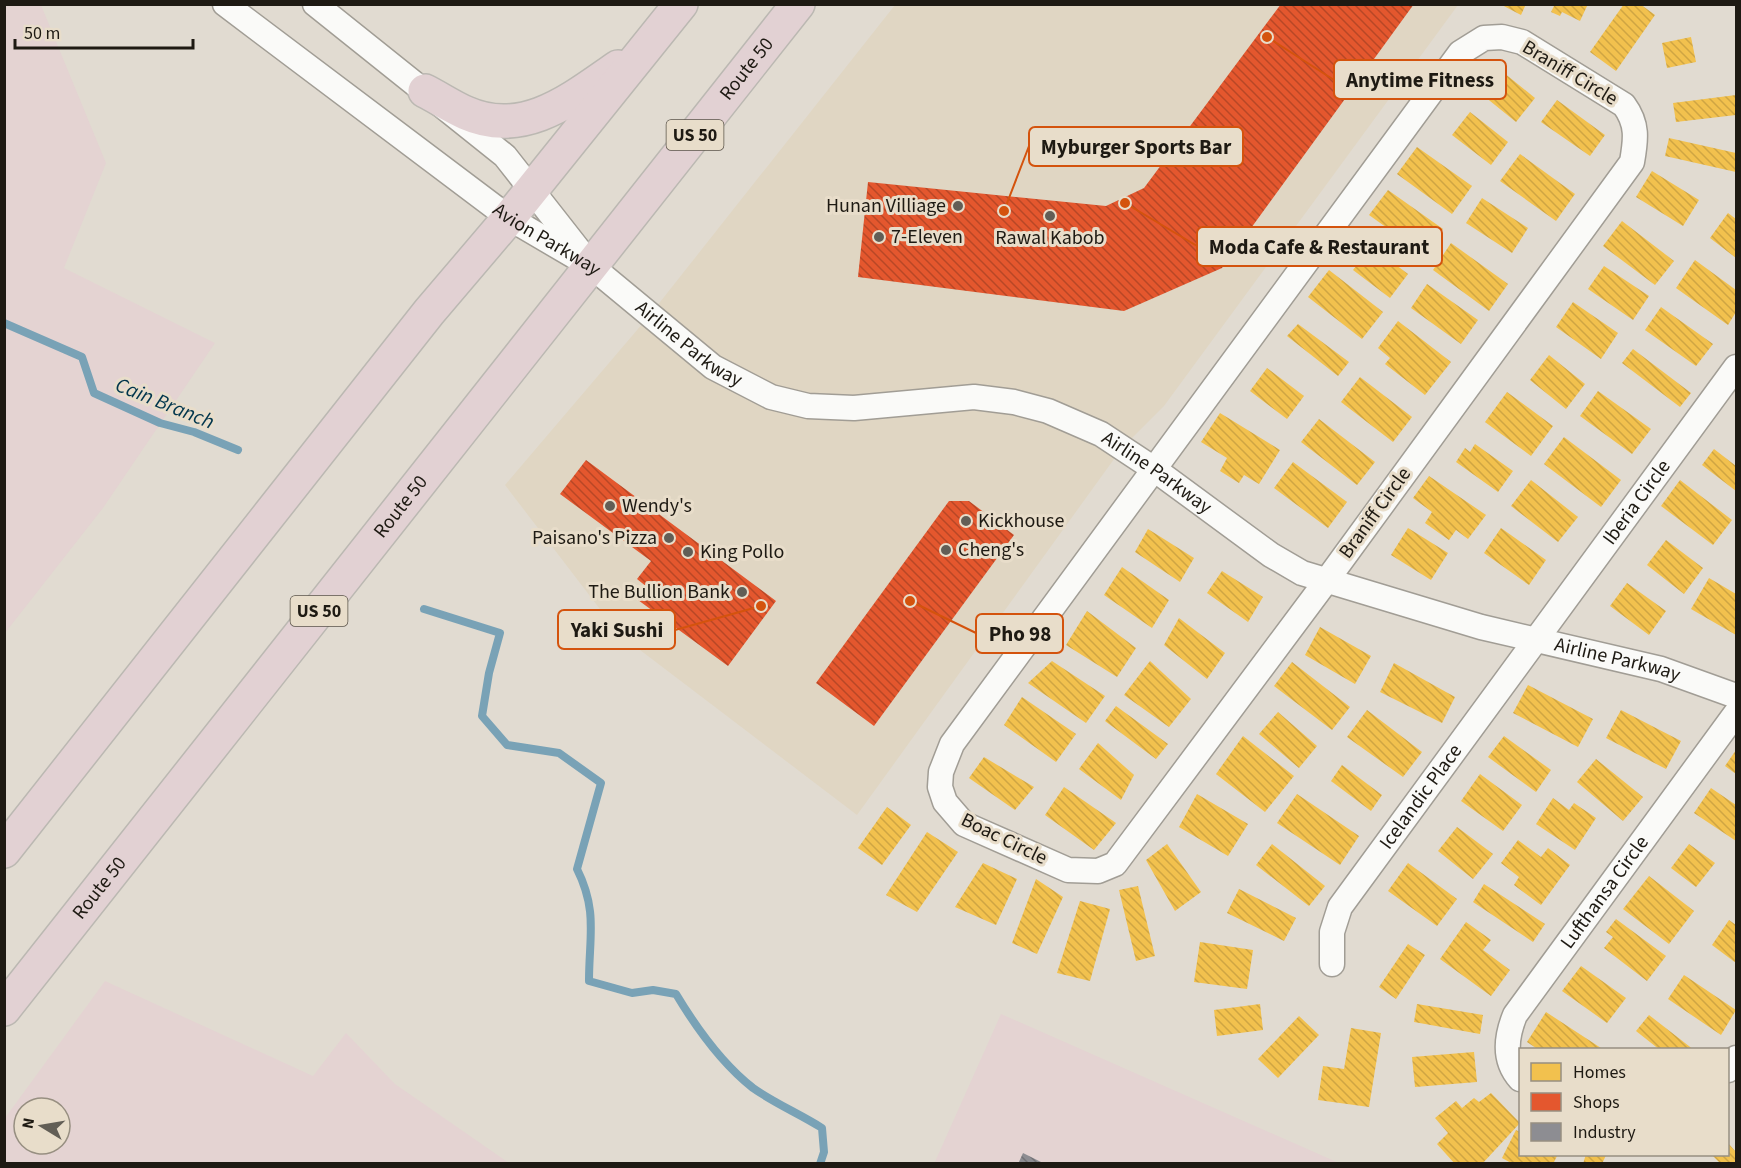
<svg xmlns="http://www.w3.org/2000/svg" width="1741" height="1168" font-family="'Source Sans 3',sans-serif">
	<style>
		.built { fill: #e0d6c3 }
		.industrial { fill: #e4d3d2; fill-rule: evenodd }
		.homes { fill: url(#homes-back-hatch) }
		.shops { fill: url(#shops-back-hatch) }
		.industry { fill: url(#industry-back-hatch) }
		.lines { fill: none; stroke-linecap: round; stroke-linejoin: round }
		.stream { stroke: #79a2b6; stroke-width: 8 }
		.street-casing { stroke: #a19d95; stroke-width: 27 }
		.highway-casing { stroke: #bbb8b2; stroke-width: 36 }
		.street { stroke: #fafaf8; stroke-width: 24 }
		.highway { stroke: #e2d1d3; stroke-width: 33 }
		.poi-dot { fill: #625e56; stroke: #e8ddca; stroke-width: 2 }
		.labels { text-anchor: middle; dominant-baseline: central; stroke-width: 6; stroke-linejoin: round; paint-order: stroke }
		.shield { fill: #e8ddca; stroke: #5b544a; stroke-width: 1.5 }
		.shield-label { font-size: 18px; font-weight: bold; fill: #1e1a13 }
		.street-label { font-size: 20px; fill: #1e1a13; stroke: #e8ddca }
		.poi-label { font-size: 20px; fill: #1e1a13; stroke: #e8ddca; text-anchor: start }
		.water-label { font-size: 21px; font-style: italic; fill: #00354c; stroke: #e8ddca }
		.leader { fill: none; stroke: #d4530d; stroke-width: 2 }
		.callout-dot { fill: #d4530d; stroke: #e8ddca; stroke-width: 2 }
		.callout { fill: #e8ddca; stroke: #d4530d; stroke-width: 2 }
		.callout-label { font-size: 21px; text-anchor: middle; font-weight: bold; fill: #1e1a13 }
	</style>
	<defs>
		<pattern id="homes-back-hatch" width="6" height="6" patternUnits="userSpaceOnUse" patternTransform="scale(1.5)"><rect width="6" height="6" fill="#f2c14e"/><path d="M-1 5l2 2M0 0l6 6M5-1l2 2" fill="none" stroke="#cfa543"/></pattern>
		<pattern id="shops-back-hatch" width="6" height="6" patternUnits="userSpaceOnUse" patternTransform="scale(1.5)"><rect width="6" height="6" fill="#e4572e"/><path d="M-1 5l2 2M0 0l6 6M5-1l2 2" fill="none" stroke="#b84726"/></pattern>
		<pattern id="industry-back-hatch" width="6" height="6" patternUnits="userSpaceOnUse" patternTransform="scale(1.5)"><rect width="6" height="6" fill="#8d8d92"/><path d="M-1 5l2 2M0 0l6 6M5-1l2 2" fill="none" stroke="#737276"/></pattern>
	</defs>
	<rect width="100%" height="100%" fill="#e1dbd1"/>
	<polygon class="built" points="895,5 1458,5 1164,406 1122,448 857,815 619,634 505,485 649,316"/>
	<g class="industrial">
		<polygon points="5,4 41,5 106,163 64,268 215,343 103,508 5,633"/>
		<path d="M105,981L313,1076L346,1033L395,1084L509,1163H5V1118ZM24,1108H60V1144H24Z"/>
		<polygon points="1001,1014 1339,1163 934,1164"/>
	</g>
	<g class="homes">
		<polygon points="1500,4 1526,4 1521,15"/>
		<polygon points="1555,4 1588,4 1580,21 1562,12 1560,16 1551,12"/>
		<polygon points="1624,4 1640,4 1655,15 1616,71 1590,52"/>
		<polygon points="1691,37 1696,62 1667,68 1662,43"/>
		<polygon points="1493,64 1535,98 1516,122 1474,88"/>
		<polygon points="1736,95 1736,115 1676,122 1673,103"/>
		<polygon points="1557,100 1605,135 1590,156 1541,122"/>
		<polygon points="1470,112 1508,142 1491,165 1452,135"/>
		<polygon points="1669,138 1736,153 1736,172 1665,156"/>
		<polygon points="1417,147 1472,186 1452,214 1397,174"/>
		<polygon points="1520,154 1575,194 1556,221 1500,181"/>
		<polygon points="1652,171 1699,200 1683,226 1636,197"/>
		<polygon points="1388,190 1443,229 1425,255 1369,215"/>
		<polygon points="1482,198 1528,228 1512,253 1466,223"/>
		<polygon points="1728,213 1736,219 1736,258 1710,238"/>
		<polygon points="1622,221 1674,261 1655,285 1603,246"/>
		<polygon points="1451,243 1508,284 1489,311 1433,270"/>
		<polygon points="1371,246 1408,274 1390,298 1353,270"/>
		<polygon points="1695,260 1736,290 1736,312 1728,325 1676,288"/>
		<polygon points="1604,266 1649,296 1633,320 1588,289"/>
		<polygon points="1329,270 1383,312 1362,339 1308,297"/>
		<polygon points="1427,284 1478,320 1461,344 1411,308"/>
		<polygon points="1573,302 1618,333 1601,359 1556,327"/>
		<polygon points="1661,307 1713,344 1696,366 1645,330"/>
		<polygon points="1398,321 1451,362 1425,395 1385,364 1390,358 1378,348"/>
		<polygon points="1298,324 1349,362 1338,376 1287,336"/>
		<polygon points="1633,349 1691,393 1680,407 1622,363"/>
		<polygon points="1549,355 1585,384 1566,409 1530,380"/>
		<polygon points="1267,368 1304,396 1287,419 1250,391"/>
		<polygon points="1360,377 1412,417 1393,442 1341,402"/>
		<polygon points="1598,391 1651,429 1632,454 1580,416"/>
		<polygon points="1507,392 1553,426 1531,456 1485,422"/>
		<polygon points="1220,413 1280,450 1259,484 1244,475 1239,483 1220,471 1227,458 1201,442"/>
		<polygon points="1319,419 1375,462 1357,485 1301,442"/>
		<polygon points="1564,437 1621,480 1601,507 1544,464"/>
		<polygon points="1475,444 1513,471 1498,492 1456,462 1465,448 1470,452"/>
		<polygon points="1714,449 1736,466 1736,491 1702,465"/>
		<polygon points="1293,462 1347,502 1328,528 1274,488"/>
		<polygon points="1429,476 1486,515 1468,539 1456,530 1449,540 1425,523 1432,512 1413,498"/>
		<polygon points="1531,480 1578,517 1558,542 1511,506"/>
		<polygon points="1680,480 1732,520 1713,545 1661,506"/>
		<polygon points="1408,528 1448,553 1431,580 1391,555"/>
		<polygon points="1501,528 1546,560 1529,585 1484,553"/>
		<polygon points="1148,529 1194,558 1180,582 1135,552"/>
		<polygon points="1666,540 1703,568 1684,594 1647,565"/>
		<polygon points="1122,567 1169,600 1152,628 1104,595"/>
		<polygon points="1222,571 1263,597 1248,622 1207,593"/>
		<polygon points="1709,578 1736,594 1736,635 1691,609"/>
		<polygon points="1627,583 1666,611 1649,635 1610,606"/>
		<polygon points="1087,611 1136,648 1117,677 1066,645"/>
		<polygon points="1179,618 1225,653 1207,679 1164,645"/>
		<polygon points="1320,627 1371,656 1355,684 1305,655"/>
		<polygon points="1052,661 1105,696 1086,723 1028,683"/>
		<polygon points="1150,661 1191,699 1169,727 1124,695"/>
		<polygon points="1292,662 1350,707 1332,730 1274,686"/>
		<polygon points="1394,663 1455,697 1442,723 1380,692"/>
		<polygon points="1528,685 1593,719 1578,747 1513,713"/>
		<polygon points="1022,697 1076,734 1056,762 1004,725"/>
		<polygon points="1116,706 1168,744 1156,759 1105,721"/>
		<polygon points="1367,710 1422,752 1403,777 1347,737"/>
		<polygon points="1621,710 1681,741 1666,769 1606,738"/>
		<polygon points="1278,712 1317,746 1299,768 1259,734"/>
		<polygon points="1243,736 1294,776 1265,812 1216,774"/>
		<polygon points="1504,736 1551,770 1536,792 1488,757"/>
		<polygon points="1098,743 1134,775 1121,800 1079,769"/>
		<polygon points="1736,750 1736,774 1725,766"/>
		<polygon points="984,757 1034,787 1015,810 969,778"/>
		<polygon points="1596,759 1643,797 1623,821 1577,782"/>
		<polygon points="1342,765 1382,795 1371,811 1331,781"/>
		<polygon points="1480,774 1522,805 1503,831 1461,801"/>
		<polygon points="1064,787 1116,823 1094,850 1045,815"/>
		<polygon points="1711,788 1736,805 1736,841 1694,813"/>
		<polygon points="1197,794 1248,824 1228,856 1179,827"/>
		<polygon points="1297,794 1359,836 1340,865 1277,823"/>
		<polygon points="1553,798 1569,810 1574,803 1596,818 1575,850 1536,824"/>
		<polygon points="887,807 911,825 882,865 858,848"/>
		<polygon points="1457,827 1493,854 1473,879 1438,851"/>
		<polygon points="927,832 958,852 917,912 886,895"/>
		<polygon points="1518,840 1541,857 1548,848 1570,865 1541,905 1514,885 1519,877 1501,863"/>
		<polygon points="1167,844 1201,892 1175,911 1146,860"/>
		<polygon points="1272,844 1325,886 1309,906 1256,865"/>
		<polygon points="1689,844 1715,863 1696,887 1671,868"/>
		<polygon points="983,863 1017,879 996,925 955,907"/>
		<polygon points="1408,863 1457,899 1437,926 1388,891"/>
		<polygon points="1649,876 1694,911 1669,944 1623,909"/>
		<polygon points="1036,879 1063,897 1037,954 1012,943"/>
		<polygon points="1484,884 1545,924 1533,942 1473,902"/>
		<polygon points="1138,886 1155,956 1136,961 1119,890"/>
		<polygon points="1239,889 1296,918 1284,941 1227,913"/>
		<polygon points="1080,901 1110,909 1090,981 1057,973"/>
		<polygon points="1616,919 1666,956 1647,981 1604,948 1613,937 1606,932"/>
		<polygon points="1729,920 1736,925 1736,963 1712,945"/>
		<polygon points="1466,922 1491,940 1483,950 1510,970 1491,996 1440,959"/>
		<polygon points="1200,942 1253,950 1247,989 1194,982"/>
		<polygon points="1408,944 1425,955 1396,999 1379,987"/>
		<polygon points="1581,966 1626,998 1607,1023 1562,991"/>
		<polygon points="1684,975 1736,1010 1721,1035 1668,999"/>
		<polygon points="1260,1004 1263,1030 1217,1036 1214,1010"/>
		<polygon points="1417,1004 1483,1015 1480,1034 1414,1022"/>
		<polygon points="1546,1012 1604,1050 1539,1050 1527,1042"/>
		<polygon points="1649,1015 1694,1050 1660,1050 1636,1031"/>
		<polygon points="1299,1016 1319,1035 1278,1078 1258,1059"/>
		<polygon points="1351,1028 1381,1033 1369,1107 1318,1100 1323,1066 1344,1069"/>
		<polygon points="1474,1052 1477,1082 1415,1087 1412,1057"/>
		<polygon points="1491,1093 1520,1123 1482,1164 1455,1164 1437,1144 1448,1133 1435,1118 1456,1101 1462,1108 1474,1098 1479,1102"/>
		<polygon points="1516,1130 1520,1132 1520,1154 1558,1154 1553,1164 1513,1164 1502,1158"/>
		<polygon points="1728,1143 1736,1152 1736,1164 1721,1164 1711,1154 1728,1154"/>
		<polygon points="1586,1154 1604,1154 1606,1155 1602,1164 1583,1164"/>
	</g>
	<g class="shops">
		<polygon points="1281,4 1414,4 1222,268 1124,311 858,277 868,182 1106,206 1144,188"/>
		<polygon points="586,460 776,601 728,666 638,600 647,587 637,579 651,561 560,494"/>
		<polygon points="949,501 969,501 1014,535 874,726 816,683"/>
	</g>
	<polygon class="industry" points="1023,1153 1045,1164 1018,1164"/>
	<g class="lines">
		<g class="stream">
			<polyline points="4,323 82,357 94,393 160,423 194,432 238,450"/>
			<path d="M424,609L500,633L489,673L482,716L507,745L559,753L601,783L577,869C598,911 589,937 589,981L632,993L653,990L676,994C697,1029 721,1063 753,1088C774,1103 800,1114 822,1128L824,1152L820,1164"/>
		</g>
		<defs>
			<g id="street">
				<path id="s1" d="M225,4L509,218L591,266L713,367L771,397L808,406L854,408L974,397L1014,402L1048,411L1101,434L1154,469L1271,555L1302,573L1481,627L1661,669L1736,696"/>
				<polyline points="315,4 505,156 585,258"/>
				<path d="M1502,37L1522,42L1624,105C1638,124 1636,139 1632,162L1327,580L1115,864L1098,871L1068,870L964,824L945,802L940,787L941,772L952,744L1460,53L1484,38Z"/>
				<path id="s2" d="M1332,964V932L1340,907L1736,367"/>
				<polyline points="1728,1070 1736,1058"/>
				<path id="s3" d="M1520,1079C1503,1060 1506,1037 1515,1015L1736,713"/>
			</g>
			<g id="highway">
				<path d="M425,91C439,98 452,107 466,113C524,139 573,98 618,67"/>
				<polyline points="4,851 429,312 509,218 681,4"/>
				<path id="s4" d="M4,1009L798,4"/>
			</g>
		</defs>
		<use href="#street" class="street-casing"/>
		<use href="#highway" class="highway-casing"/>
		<use href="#street" class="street"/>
		<use href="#highway" class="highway"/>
	</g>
	<g class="poi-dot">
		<circle cx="958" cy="206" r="6"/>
		<circle cx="1050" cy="216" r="6"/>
		<circle cx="879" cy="237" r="6"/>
		<circle cx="610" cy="506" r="6"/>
		<circle cx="966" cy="521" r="6"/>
		<circle cx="669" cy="538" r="6"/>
		<circle cx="946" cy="550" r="6"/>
		<circle cx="688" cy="552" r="6"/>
		<circle cx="742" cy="592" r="6"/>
	</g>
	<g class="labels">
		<g class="shield">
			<rect x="666.5" y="120" width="57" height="30" rx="4.5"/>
			<rect x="290.5" y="596" width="57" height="30" rx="4.5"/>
		</g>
		<g class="shield-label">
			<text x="695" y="135">US 50</text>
			<text x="319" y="611">US 50</text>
		</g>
		<g class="street-label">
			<text stroke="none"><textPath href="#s4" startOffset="1198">Route 50</textPath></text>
			<text transform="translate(1570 73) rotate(31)">Braniff Circle</text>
			<text stroke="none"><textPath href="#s1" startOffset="399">Avion Parkway</textPath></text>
			<text stroke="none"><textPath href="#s1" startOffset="576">Airline Parkway</textPath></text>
			<text stroke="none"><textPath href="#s1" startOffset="1080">Airline Parkway</textPath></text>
			<text stroke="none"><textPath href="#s2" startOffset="560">Iberia Circle</textPath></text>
			<text stroke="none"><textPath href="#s4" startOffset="640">Route 50</textPath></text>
			<text transform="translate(1375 513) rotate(-54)">Braniff Circle</text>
			<text stroke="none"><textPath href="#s1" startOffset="1584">Airline Parkway</textPath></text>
			<text stroke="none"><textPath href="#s2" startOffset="195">Icelandic Place</textPath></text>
			<text transform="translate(1004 839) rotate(26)">Boac Circle</text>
			<text stroke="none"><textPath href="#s4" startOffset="154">Route 50</textPath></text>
			<text stroke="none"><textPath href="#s3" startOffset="220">Lufthansa Circle</textPath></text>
		</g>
		<g class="poi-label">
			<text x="946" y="206" text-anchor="end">Hunan Villiage</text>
			<text x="891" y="237">7-Eleven</text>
			<text x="1050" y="238" text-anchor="middle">Rawal Kabob</text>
			<text x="622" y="506">Wendy's</text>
			<text x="978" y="521">Kickhouse</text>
			<text x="657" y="538" text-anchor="end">Paisano's Pizza</text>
			<text x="958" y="550">Cheng's</text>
			<text x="700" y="552">King Pollo</text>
			<text x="730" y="592" text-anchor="end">The Bullion Bank</text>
		</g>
		<g class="water-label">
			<text transform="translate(165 403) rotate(22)">Cain Branch</text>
		</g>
	</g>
	<path class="leader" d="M1267 37L1334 80M1004 211L1029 146M1125 203L1197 246M761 606L675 630M910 601L976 633"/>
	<g class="callout-dot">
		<circle cx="1267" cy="37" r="6"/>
		<circle cx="1004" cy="211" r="6"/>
		<circle cx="1125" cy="203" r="6"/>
		<circle cx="761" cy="606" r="6"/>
		<circle cx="910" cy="601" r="6"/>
	</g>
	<g class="callout">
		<rect x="1334" y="60" width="172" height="39" rx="6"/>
		<rect x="1029" y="127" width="214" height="39" rx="6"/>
		<rect x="1197" y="227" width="245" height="39" rx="6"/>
		<rect x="558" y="610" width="117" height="39" rx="6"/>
		<rect x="976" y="614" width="87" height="39" rx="6"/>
	</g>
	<g class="callout-label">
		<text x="1420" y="87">Anytime Fitness</text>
		<text x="1136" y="154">Myburger Sports Bar</text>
		<text x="1319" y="254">Moda Cafe &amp; Restaurant</text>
		<text x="617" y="637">Yaki Sushi</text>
		<text x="1020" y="641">Pho 98</text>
	</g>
	<rect width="1741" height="1168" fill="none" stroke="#1e1a13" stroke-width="12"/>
	<rect x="1519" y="1048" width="210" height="108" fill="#e8ddca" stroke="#978f81" stroke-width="1.5"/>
	<rect x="1531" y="1063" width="30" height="18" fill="#f2c14e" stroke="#978f81" stroke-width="1.5"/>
	<text x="1573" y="1078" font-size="18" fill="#1e1a13">Homes</text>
	<rect x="1531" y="1093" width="30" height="18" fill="#e4572e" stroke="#978f81" stroke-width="1.5"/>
	<text x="1573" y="1108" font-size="18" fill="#1e1a13">Shops</text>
	<rect x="1531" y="1123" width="30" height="18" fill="#8d8d92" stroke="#978f81" stroke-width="1.5"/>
	<text x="1573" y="1138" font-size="18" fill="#1e1a13">Industry</text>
	<g transform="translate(42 1126) rotate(281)"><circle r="28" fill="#e8ddca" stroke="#978f81" stroke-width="1.5"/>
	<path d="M0-4.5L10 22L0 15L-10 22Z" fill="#625e56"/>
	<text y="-9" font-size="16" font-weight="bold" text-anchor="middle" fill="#1e1a13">N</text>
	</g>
	<path d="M15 39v9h178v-9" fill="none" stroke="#1e1a13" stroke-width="3"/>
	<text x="24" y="39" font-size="18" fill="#1e1a13" stroke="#e8ddca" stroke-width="4.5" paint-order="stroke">50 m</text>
</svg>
